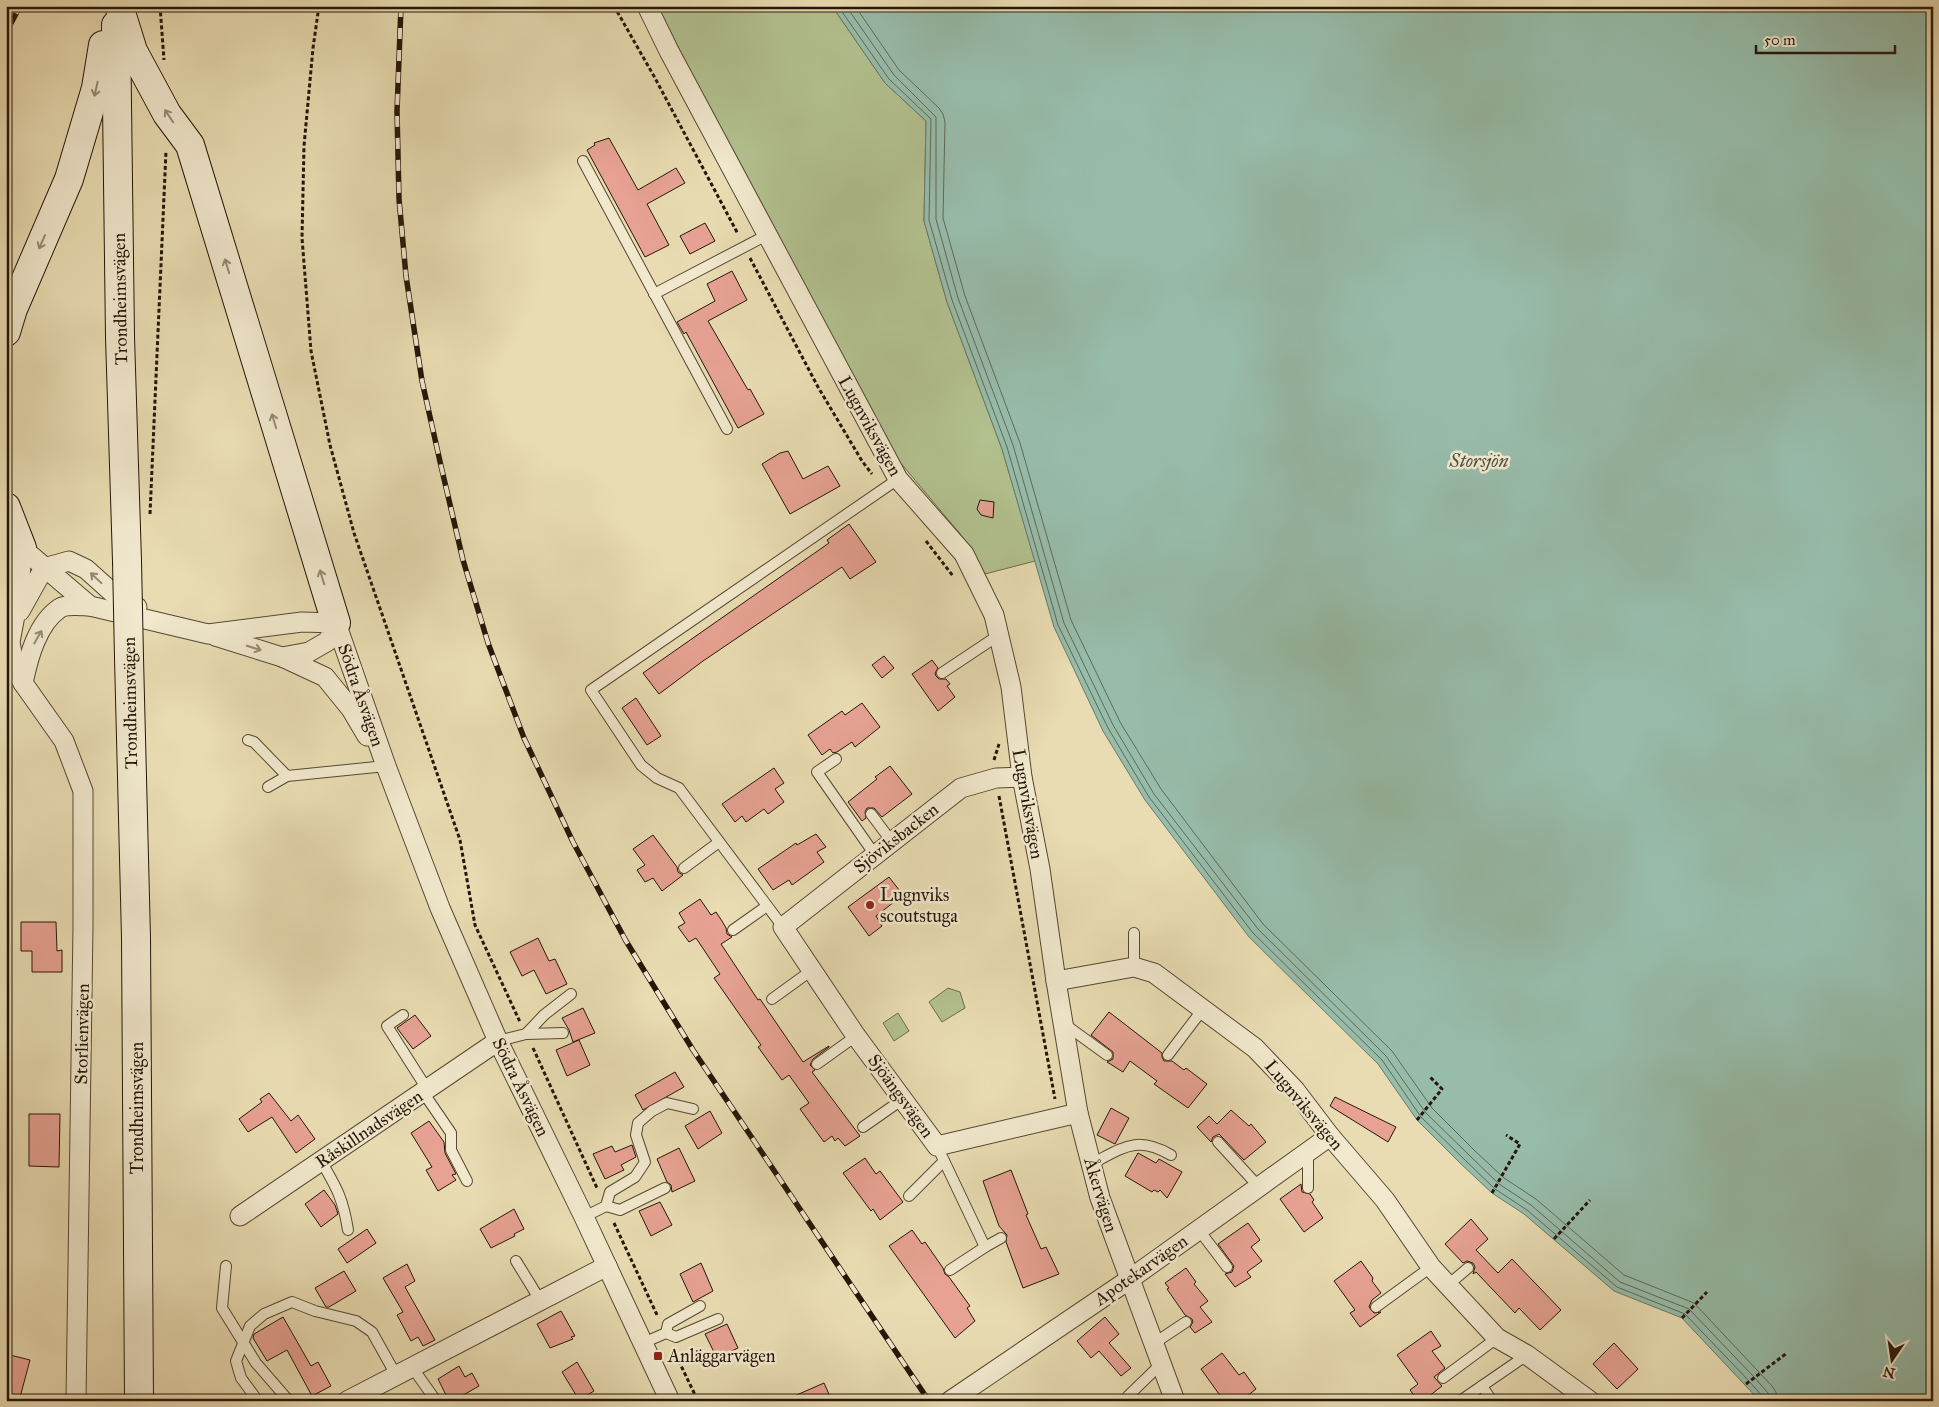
<svg xmlns="http://www.w3.org/2000/svg" width="1939" height="1407" font-family="'IM FELL Great Primer',serif">
	<style>
		.green { fill: #b2c18f; stroke: #6c6c4c }
		.water { fill: #97bcaa; stroke: #697a69 }
		.lines { fill: none; stroke-linecap: round; stroke-linejoin: round }
		.shore { stroke: #5e6959; stroke-width: 1 }
		.building { fill: #e7a293; stroke: #251608 }
		.service-casing { stroke: #564832; stroke-width: 12 }
		.minor-casing { stroke: #564832; stroke-width: 21 }
		.secondary-casing { stroke: #251608; stroke-width: 30 }
		.path { stroke: #251608; stroke-width: 3; stroke-dasharray: 4 2.5; stroke-linecap: butt }
		.service { stroke: #f1e8cd; stroke-width: 10 }
		.minor { stroke: #f1e8cd; stroke-width: 19 }
		.secondary { stroke: #f1e8cd; stroke-width: 28 }
		.rail-casing { stroke: #251608; stroke-width: 5.5 }
		.rail { stroke: #f1e8cd; stroke-width: 4; stroke-dasharray: 11; stroke-linecap: butt }
		.secondary-bridge-casing { stroke: #251608; stroke-width: 30; stroke-linecap: butt }
		.secondary-bridge { stroke: #f1e8cd; stroke-width: 28 }
		.oneway { stroke: #958a74 }
		.poi-dot { fill: #8f2418; stroke: #f1e8cd; stroke-width: 2 }
		.labels { text-anchor: middle; dominant-baseline: central; stroke-width: 5; stroke-linejoin: round; paint-order: stroke }
		.street-label { font-size: 18px; fill: #251608; stroke: #f1e8cd }
		.poi-label { font-size: 18px; fill: #251608; stroke: #f1e8cd; text-anchor: start }
		.water-label { font-size: 19px; font-style: italic; fill: #4d5041; stroke: #f1e8cd }
	</style>
	<rect width="100%" height="100%" fill="#e9dcb2"/>
	<filter id="stains"><feTurbulence type="fractalNoise" baseFrequency=".004" numOctaves="4"/><feColorMatrix values="0 0 0 0 .2 0 0 0 0 .09 0 0 0 0 .02 0 0 0 .5 -.17"/></filter>
	<radialGradient id="worn" r=".72"><stop offset=".6" stop-color="#630" stop-opacity="0"/><stop offset="1" stop-color="#630" stop-opacity=".3"/></radialGradient>
	<g class="green">
		<polygon points="658,6 832,6 885,83 926,121 924,221 947,302 1002,449 1035,561 985,574 961,535 899,461 722,136"/>
		<polygon points="948,988 960,992 965,1008 942,1022 929,1002"/>
		<polygon points="898,1013 909,1031 894,1041 883,1023"/>
	</g>
	<polygon class="water" points="832,6 1933,6 1933,1401 1760,1401 1682,1318 1614,1291 1524,1214 1492,1193 1461,1164 1417,1120 1378,1064 1249,937 1145,800 1103,731 1054,627 1002,449 947,302 924,221 926,121 885,83"/>
	<g class="lines">
		<g class="shore">
			<polyline points="838,6 889,79 931,119 929,220 952,300 1007,447 1058,625 1108,728 1149,797 1253,933 1382,1060 1421,1117 1465,1160 1495,1189 1527,1210 1617,1287 1685,1314 1749,1381 1762,1396 1763,1401"/>
			<polyline points="846,6 894,75 936,117 936,219 958,298 1013,445 1064,623 1113,725 1154,794 1258,929 1386,1056 1426,1113 1469,1155 1499,1184 1531,1205 1620,1282 1689,1309 1754,1377 1768,1393 1769,1401"/>
			<polyline points="855,6 899,70 939,108 943,114 945,122 943,218 965,296 1020,443 1071,620 1120,722 1161,789 1263,924 1392,1051 1432,1108 1474,1150 1504,1178 1536,1199 1624,1275 1694,1303 1772,1386 1776,1392 1777,1401"/>
		</g>
	</g>
	<g class="building">
		<polygon points="609,138 638,190 676,168 685,183 647,204 669,245 645,257 587,150 595,145 594,143"/>
		<polygon points="705,223 715,241 690,254 680,236"/>
		<polygon points="732,271 747,300 708,321 748,390 750,389 764,414 738,428 686,332 684,334 677,322 715,301 707,284"/>
		<polygon points="788,451 803,479 828,466 840,486 790,514 762,464 780,453"/>
		<polygon points="980,500 994,502 993,518 981,515 977,509"/>
		<polygon points="849,524 876,562 850,579 842,567 703,661 659,694 643,673 829,543 827,540"/>
		<polygon points="884,656 894,668 882,678 872,665"/>
		<polygon points="932,660 938,668 935,673 936,676 939,679 946,679 950,684 947,686 955,697 938,711 912,674"/>
		<polygon points="636,698 661,736 647,745 622,708"/>
		<polygon points="862,703 880,727 855,747 852,742 837,752 833,753 830,749 822,755 808,735 842,711 845,715"/>
		<polygon points="890,766 912,794 882,817 874,808 867,808 865,812 866,818 862,821 848,802 877,779 875,777"/>
		<polygon points="774,768 784,783 775,789 784,802 768,814 764,809 746,822 742,816 735,822 722,804"/>
		<polygon points="816,834 826,847 817,852 824,862 792,885 789,880 773,890 758,869 796,843 797,845"/>
		<polygon points="653,835 677,867 678,872 683,875 662,891 653,878 645,882 637,870 645,865 633,849"/>
		<polygon points="889,877 903,895 876,916 882,926 869,936 848,907"/>
		<polygon points="700,899 711,915 716,912 722,921 726,928 727,934 732,937 721,944 758,1000 760,999 803,1062 829,1046 829,1047 813,1059 810,1065 815,1070 812,1072 860,1136 845,1146 838,1138 835,1141 832,1136 824,1142 800,1109 809,1103 789,1075 782,1080 758,1047 761,1045 714,978 720,974 696,938 689,942 678,927 685,923 679,913"/>
		<polygon points="21,922 56,922 57,951 62,950 62,972 32,972 32,951 21,951"/>
		<polygon points="538,938 549,961 555,959 567,984 546,994 534,970 522,976 510,952"/>
		<polygon points="583,1008 595,1033 573,1042 569,1030 562,1018"/>
		<polygon points="1109,1012 1162,1053 1162,1057 1164,1061 1172,1061 1184,1070 1186,1068 1207,1084 1188,1108 1154,1084 1157,1081 1130,1061 1123,1072 1107,1062 1113,1059 1113,1052 1091,1035"/>
		<polygon points="415,1015 431,1036 413,1049 397,1028"/>
		<polygon points="579,1040 590,1065 567,1076 556,1050"/>
		<polygon points="675,1072 684,1087 643,1110 635,1095"/>
		<polygon points="269,1093 291,1121 298,1115 315,1139 296,1153 272,1117 248,1132 239,1119 262,1102 260,1099"/>
		<polygon points="1335,1097 1396,1127 1388,1142 1330,1106"/>
		<polygon points="1111,1108 1129,1118 1115,1144 1097,1135"/>
		<polygon points="1231,1110 1249,1126 1251,1124 1266,1142 1244,1160 1219,1134 1213,1137 1211,1142 1197,1127 1209,1116 1217,1124"/>
		<polygon points="710,1111 722,1133 698,1149 685,1126"/>
		<polygon points="29,1114 60,1114 59,1167 29,1166"/>
		<polygon points="429,1121 444,1142 445,1153 456,1174 452,1175 456,1180 438,1191 426,1170 432,1167 411,1133"/>
		<polygon points="632,1145 636,1157 621,1165 624,1170 605,1179 593,1154 612,1146 615,1152"/>
		<polygon points="679,1148 695,1181 672,1192 671,1185 667,1182 657,1159"/>
		<polygon points="1138,1153 1156,1163 1159,1159 1182,1172 1167,1198 1160,1190 1158,1192 1154,1190 1152,1192 1125,1176"/>
		<polygon points="865,1158 876,1174 880,1171 903,1202 880,1220 873,1209 871,1211 843,1173"/>
		<polygon points="1011,1170 1028,1214 1026,1215 1041,1249 1046,1247 1059,1274 1023,1288 1006,1242 1007,1235 999,1226 983,1181"/>
		<polygon points="1301,1184 1302,1192 1310,1194 1314,1200 1312,1202 1323,1218 1304,1232 1280,1199"/>
		<polygon points="324,1190 335,1205 338,1214 321,1227 305,1204"/>
		<polygon points="660,1202 672,1225 651,1236 639,1211"/>
		<polygon points="514,1209 524,1229 514,1234 515,1236 491,1248 480,1229"/>
		<polygon points="1471,1219 1488,1239 1476,1250 1498,1273 1512,1259 1561,1310 1540,1330 1519,1308 1515,1313 1476,1272 1473,1274 1475,1267 1473,1263 1467,1261 1463,1263 1445,1244"/>
		<polygon points="1248,1223 1260,1240 1251,1247 1262,1261 1247,1272 1251,1277 1235,1287 1225,1274 1232,1272 1234,1266 1218,1244"/>
		<polygon points="367,1229 376,1243 347,1263 338,1249"/>
		<polygon points="912,1230 922,1244 925,1242 943,1268 945,1274 949,1277 970,1306 967,1308 975,1321 955,1338 889,1246"/>
		<polygon points="1361,1261 1373,1278 1372,1281 1381,1293 1372,1300 1369,1307 1374,1313 1381,1312 1360,1327 1350,1313 1355,1310 1334,1281"/>
		<polygon points="701,1263 713,1291 693,1302 680,1274"/>
		<polygon points="407,1264 415,1281 405,1287 435,1340 423,1346 418,1337 411,1341 397,1315 403,1312 383,1278"/>
		<polygon points="1186,1268 1196,1282 1194,1284 1208,1301 1200,1307 1212,1322 1195,1333 1190,1327 1193,1322 1192,1319 1185,1315 1167,1289 1169,1288 1165,1283"/>
		<polygon points="344,1271 356,1291 329,1307 326,1307 315,1288"/>
		<polygon points="561,1311 575,1336 571,1337 573,1339 550,1348 537,1324"/>
		<polygon points="283,1317 311,1366 318,1362 331,1386 312,1396 287,1350 267,1361 253,1338 254,1334"/>
		<polygon points="1105,1317 1119,1334 1109,1343 1131,1368 1121,1376 1099,1351 1091,1358 1077,1341"/>
		<polygon points="727,1324 738,1348 717,1358 705,1334"/>
		<polygon points="1431,1331 1441,1346 1432,1351 1445,1368 1434,1377 1442,1386 1423,1401 1418,1401 1410,1390 1418,1384 1397,1355"/>
		<polygon points="1614,1343 1638,1369 1617,1389 1593,1364"/>
		<polygon points="1222,1353 1239,1375 1244,1372 1256,1389 1241,1401 1224,1401 1201,1369"/>
		<polygon points="6,1354 30,1360 19,1401 6,1401"/>
		<polygon points="577,1362 594,1391 579,1400 562,1372"/>
		<polygon points="459,1366 465,1377 472,1373 479,1386 453,1401 449,1401 438,1379"/>
		<polygon points="824,1383 832,1401 783,1401"/>
	</g>
	<g class="lines">
		<defs>
			<g id="service">
				<polyline points="583,161 727,429"/>
				<polyline points="654,294 767,235"/>
				<polyline points="942,673 999,635"/>
				<polyline points="248,740 254,742 287,776 386,766"/>
				<polyline points="836,759 817,772 875,855"/>
				<polyline points="268,787 287,776"/>
				<polyline points="871,814 892,842"/>
				<polyline points="684,868 719,842"/>
				<polyline points="783,927 679,788 657,778 641,765 591,690 898,479"/>
				<polyline points="733,930 767,906"/>
				<polyline points="1134,967 1134,933"/>
				<polyline points="772,999 812,970"/>
				<polyline points="403,1015 387,1026 427,1089"/>
				<polyline points="1063,1023 1107,1055"/>
				<polyline points="526,1034 544,1015 571,994"/>
				<polyline points="498,1041 526,1034 563,1033"/>
				<polyline points="1168,1055 1203,1009"/>
				<polyline points="817,1064 856,1036"/>
				<polyline points="423,1092 451,1133 451,1150 467,1181"/>
				<polyline points="863,1127 903,1099"/>
				<polyline points="1218,1142 1259,1187"/>
				<polyline points="937,1146 985,1247"/>
				<path d="M321,1161C337,1188 343,1199 348,1230"/>
				<path d="M1091,1164C1123,1148 1136,1135 1171,1155"/>
				<polyline points="1308,1188 1308,1152"/>
				<polyline points="909,1196 944,1161"/>
				<polyline points="606,1206 620,1210 665,1188"/>
				<polyline points="584,1217 606,1206 610,1192 635,1177 645,1162 636,1135 638,1123 652,1111 667,1103 693,1109"/>
				<polyline points="1199,1230 1227,1267"/>
				<polyline points="516,1261 540,1300"/>
				<polyline points="226,1266 222,1308 256,1363 289,1401"/>
				<polyline points="950,1270 985,1247 1001,1238"/>
				<polyline points="1448,1285 1468,1268"/>
				<polyline points="1376,1307 1431,1267"/>
				<polyline points="666,1333 668,1324 700,1306"/>
				<polyline points="643,1343 666,1333 676,1337 718,1319"/>
				<polyline points="1153,1344 1186,1322"/>
				<polyline points="412,1367 434,1398"/>
				<polyline points="1443,1378 1497,1338"/>
				<polyline points="1482,1386 1492,1401"/>
				<polyline points="1128,1396 1161,1364"/>
				<polyline points="258,1401 241,1378 236,1361 250,1326 264,1314 292,1302 315,1311 356,1321 372,1332 396,1375"/>
				<polyline points="1460,1401 1527,1355"/>
			</g>
			<g id="minor">
				<polyline points="647,6 669,51 898,479 964,554 994,615 1011,687 1022,777 1040,869 1056,981 1134,967 1154,973 1255,1048 1295,1090 1330,1136 1385,1200 1431,1267 1497,1338 1527,1355 1590,1401"/>
				<polyline points="22,548 19,594 10,642 14,665 23,683 64,741 83,791 83,926 76,1401"/>
				<polyline points="22,548 90,606 208,634 302,622 336,623 328,641 309,652 282,657"/>
				<polyline points="20,611 44,568 69,561 86,569 115,595 137,607"/>
				<polyline points="336,623 386,766 440,908 498,1041 584,1217 670,1401"/>
				<polyline points="215,636 282,657 325,677 351,709 367,736"/>
				<path d="M23,683C28,659 37,623 60,608C67,604 82,606 90,606"/>
				<polyline points="1022,777 996,778 961,788 783,927 856,1036 937,1146 1078,1113"/>
				<polyline points="1056,981 1078,1113 1100,1198 1175,1401"/>
				<polyline points="240,1216 498,1041"/>
				<polyline points="347,1401 607,1266"/>
				<polyline points="950,1401 1130,1279 1330,1136"/>
			</g>
			<g id="secondary">
				<polyline points="119,6 133,51 167,114 190,145 336,623"/>
				<polyline points="116,25 120,337 127,561"/>
				<polyline points="6,332 13,309 69,179 96,88 103,45"/>
				<polyline points="6,507 22,548"/>
				<polyline points="129,658 136,938 139,1401"/>
			</g>
		</defs>
		<use href="#service" class="service-casing"/>
		<use href="#minor" class="minor-casing"/>
		<use href="#secondary" class="secondary-casing"/>
		<g class="path">
			<polyline points="160,6 164,60"/>
			<polyline points="319,6 313,48 304,146 302,238 311,351 330,445 354,533 460,840 475,925 520,1022"/>
			<polyline points="614,6 655,78 738,234"/>
			<polyline points="750,258 818,387 862,461 872,474"/>
			<polyline points="150,514 166,151"/>
			<polyline points="926,541 953,576"/>
			<polyline points="994,760 999,744"/>
			<polyline points="999,796 1055,1099"/>
			<polyline points="533,1048 597,1188"/>
			<polyline points="1417,1120 1442,1089 1430,1077"/>
			<polyline points="1492,1193 1520,1144 1506,1135"/>
			<polyline points="614,1223 658,1317"/>
			<polyline points="1554,1239 1590,1200"/>
			<polyline points="1682,1318 1707,1292"/>
			<polyline points="673,1349 698,1401"/>
			<polyline points="1746,1384 1787,1353"/>
		</g>
		<use href="#service" class="service"/>
		<use href="#minor" class="minor"/>
		<use href="#secondary" class="secondary"/>
		<defs>
			<g id="rail">
				<polyline points="401,6 397,111 399,199 406,276 422,381 441,466 463,560 488,643 524,738 573,842 626,941 693,1050 929,1401"/>
				<polyline points="6,33 20,6"/>
			</g>
		</defs>
		<use href="#rail" class="rail-casing"/>
		<use href="#rail" class="rail"/>
		<defs>
			<polyline id="secondary-bridge" points="127,561 129,658"/>
		</defs>
		<use href="#secondary-bridge" class="secondary-bridge-casing"/>
		<use href="#secondary-bridge" class="secondary-bridge"/>
	</g>
	<defs><path id="oneway-shaft" d="M-6 0H5M1.5-3L5.5 0L1.5 3" fill="none" stroke-width="1.6" stroke-linecap="round" stroke-linejoin="round" transform="scale(1.25)"/></defs>
	<g class="oneway">
		<use href="#oneway-shaft" transform="translate(96 89) rotate(103)"/>
		<use href="#oneway-shaft" transform="translate(169 116) rotate(-124)"/>
		<use href="#oneway-shaft" transform="translate(42 242) rotate(114)"/>
		<use href="#oneway-shaft" transform="translate(227 266) rotate(-107)"/>
		<use href="#oneway-shaft" transform="translate(274 421) rotate(-107)"/>
		<use href="#oneway-shaft" transform="translate(322 577) rotate(-107)"/>
		<use href="#oneway-shaft" transform="translate(96 578) rotate(-137)"/>
		<use href="#oneway-shaft" transform="translate(38 637) rotate(-60)"/>
		<use href="#oneway-shaft" transform="translate(254 648) rotate(17)"/>
	</g>
	<g class="poi-dot">
		<circle cx="870" cy="905" r="5"/>
		<rect x="653" y="1351" width="10" height="10" rx="2.5"/>
	</g>
	<g class="labels">
		<g class="street-label">
			<text transform="translate(120 299) rotate(-91)">Trondheimsvägen</text>
			<text transform="translate(870 426) rotate(61)">Lugnviksvägen</text>
			<text transform="translate(361 695) rotate(71)">Södra Åsvägen</text>
			<text transform="translate(130 703) rotate(-91)">Trondheimsvägen</text>
			<text transform="translate(1028 804) rotate(80)">Lugnviksvägen</text>
			<text transform="translate(896 838) rotate(-38)">Sjöviksbacken</text>
			<text transform="translate(82 1034) rotate(-89)">Storlienvägen</text>
			<text transform="translate(521 1087) rotate(64)">Södra Åsvägen</text>
			<text transform="translate(901 1096) rotate(54)">Sjöängsvägen</text>
			<text transform="translate(1304 1105) rotate(50)">Lugnviksvägen</text>
			<text transform="translate(137 1108) rotate(-90)">Trondheimsvägen</text>
			<text transform="translate(369 1129) rotate(-34)">Råskillnadsvägen</text>
			<text transform="translate(1101 1195) rotate(73)">Åkervägen</text>
			<text transform="translate(1141 1270) rotate(-35)">Apotekarvägen</text>
		</g>
		<g class="poi-label">
			<text x="880" y="895">Lugnviks<tspan x="880" dy="21">scoutstuga</tspan></text>
			<text x="668" y="1356">Anläggarvägen</text>
		</g>
		<g class="water-label">
			<text x="1479" y="460">Storsjön</text>
		</g>
	</g>
	<rect width="1939" height="1407" fill="none" stroke="#e9dcb2" stroke-width="25"/>
	<rect x="8" y="8" width="1924" height="1392" fill="none" stroke="#251608" stroke-width="2.5"/>
	<rect x="12" y="12" width="1914" height="1382" fill="none" stroke="#251608"/>
	<g transform="translate(1892 1360) rotate(193)" stroke="#f1e8cd" stroke-width="4" paint-order="stroke">
	<path d="M0-4L9 19L0 12L-9 19Z" fill="#251608"/>
	<text y="-8" font-size="14" font-weight="bold" text-anchor="middle" fill="#251608">N</text>
	</g>
	<path d="M1756 45v8h139v-8" fill="none" stroke="#251608" stroke-width="2.5"/>
	<text x="1764" y="45" font-size="15" fill="#251608" stroke="#f1e8cd" stroke-width="4" paint-order="stroke">50 m</text>
	<rect width="100%" height="100%" filter="url(#stains)"/>
	<rect width="100%" height="100%" fill="url(#worn)"/>
</svg>
